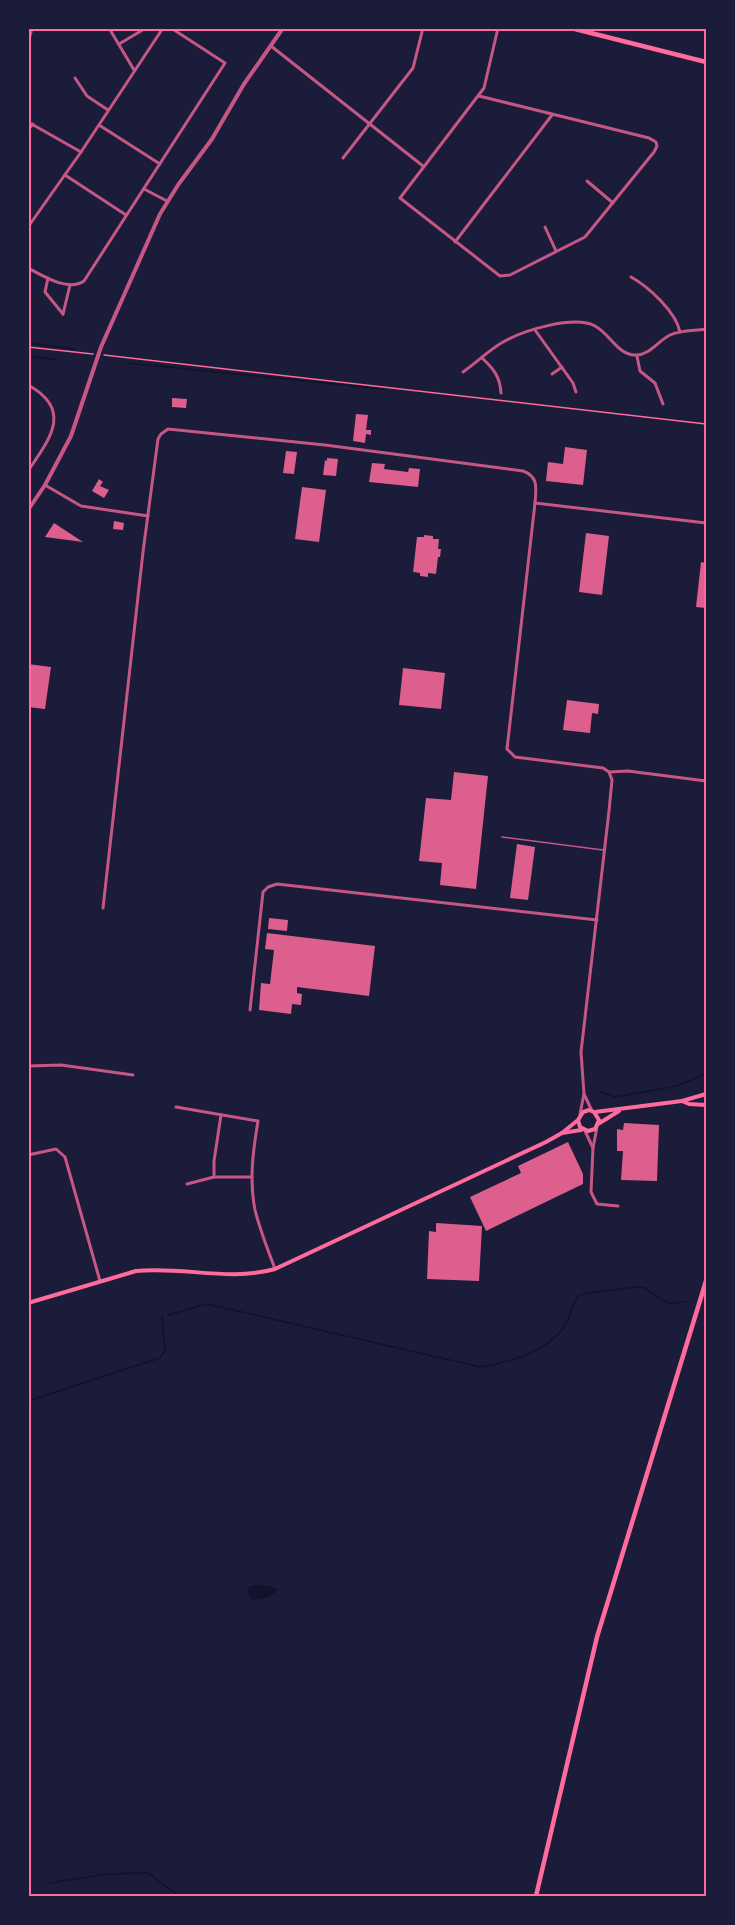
<svg xmlns="http://www.w3.org/2000/svg" width="735" height="1925" font-family="Lato,sans-serif">
	<style>
		.water { fill: #12122b }
		.lines { fill: none; stroke-linecap: round; stroke-linejoin: round }
		.stream { stroke: #12122b; stroke-width: 1.5 }
		.building { fill: #dd5f8e }
		.path { stroke: #ff6b9d; stroke-width: 1.5 }
		.service { stroke: #c65784; stroke-width: 1.5 }
		.minor { stroke: #c65784; stroke-width: 3 }
		.tertiary { stroke: #c65784; stroke-width: 4 }
		.secondary { stroke: #ff6b9d; stroke-width: 4 }
		.primary { stroke: #ff6b9d; stroke-width: 4.5 }
		.trunk { stroke: #ff6b9d; stroke-width: 4.5 }
		.neatline { fill: none; stroke: #ff6b9d; stroke-width: 2 }
	</style>
	<rect width="100%" height="100%" fill="#1b1b3a"/>
	<path class="water" d="M254,1585L269,1586L278,1589C272,1598 260,1600 251,1599L247,1592L248,1587Z"/>
	<g class="lines">
		<g class="stream">
			<polyline points="28,343 75,349"/>
			<polyline points="28,356 58,360"/>
			<polyline points="127,363 384,389"/>
			<polyline points="599,1091 615,1097 677,1086 706,1074"/>
			<path d="M168,1315L207,1304L480,1367C508,1363 546,1352 564,1327C569,1319 573,1306 577,1297L582,1294L636,1287L644,1288L668,1303L686,1302"/>
			<polyline points="28,1401 160,1358 165,1350 162,1316"/>
			<polyline points="50,1883 107,1874 148,1873 179,1896"/>
		</g>
	</g>
	<g class="building">
		<polygon points="172,398 187,399 186,408 172,407"/>
		<polygon points="356,414 368,415 366,430 371,430 371,435 366,434 365,443 353,441"/>
		<polygon points="565,447 587,450 583,485 546,481 548,462 563,464"/>
		<polygon points="286,451 297,452 294,474 283,473"/>
		<polygon points="327,458 338,459 336,476 323,475 325,460 327,461"/>
		<polygon points="372,463 385,464 384,469 408,472 409,468 420,469 418,487 369,482"/>
		<polygon points="99,479 103,482 100,486 109,490 104,498 92,491"/>
		<polygon points="302,487 326,490 319,542 295,539"/>
		<polygon points="114,521 124,523 123,530 113,529"/>
		<polygon points="54,523 83,542 45,537"/>
		<polygon points="586,533 609,536 602,595 579,592"/>
		<polygon points="424,535 433,536 433,539 439,539 438,549 441,549 440,557 438,557 436,574 428,573 428,577 420,576 420,573 413,572 417,537 424,537"/>
		<polygon points="701,562 706,563 706,608 696,607"/>
		<polygon points="28,664 51,667 45,709 28,707"/>
		<polygon points="403,668 445,673 441,709 399,705"/>
		<polygon points="567,700 599,704 598,714 592,713 590,733 563,730"/>
		<polygon points="454,772 488,776 476,889 440,885 442,863 419,861 426,798 451,800"/>
		<polygon points="517,844 535,847 528,900 510,898"/>
		<polygon points="269,918 288,920 287,931 268,929"/>
		<polygon points="267,933 375,946 369,996 297,987 297,993 302,994 301,1005 292,1004 291,1014 259,1010 261,983 270,984 274,950 265,949"/>
		<polygon points="624,1123 659,1125 657,1181 621,1180 623,1151 617,1151 617,1129 623,1130"/>
		<polygon points="568,1142 583,1174 583,1184 486,1231 470,1197 521,1173 518,1166"/>
		<polygon points="436,1223 482,1226 479,1281 427,1279 429,1231 436,1232"/>
	</g>
	<g class="lines">
		<g class="path">
			<polyline points="28,347 93,354"/>
			<polyline points="104,355 706,424"/>
		</g>
		<polyline class="service" points="502,837 603,850"/>
		<g class="minor">
			<polyline points="109,28 134,70"/>
			<polyline points="28,43 32,28"/>
			<polyline points="119,44 146,28"/>
			<polyline points="271,46 423,166"/>
			<polyline points="75,78 87,96 108,110"/>
			<polyline points="479,96 649,138 656,142 657,146 654,152 585,237 510,275 500,276 400,198 484,88 498,28"/>
			<polyline points="28,122 81,152"/>
			<polyline points="99,125 160,164"/>
			<polyline points="28,130 33,124"/>
			<polyline points="343,158 413,68 423,28"/>
			<polyline points="65,175 126,215"/>
			<polyline points="587,181 613,203"/>
			<polyline points="144,189 167,201"/>
			<polyline points="28,227 81,152 163,28"/>
			<polyline points="545,227 556,251"/>
			<polyline points="455,242 552,115"/>
			<path d="M28,268C43,276 68,292 84,281L225,63L171,28"/>
			<path d="M631,277C649,287 676,312 680,332"/>
			<polyline points="48,278 45,292 63,314"/>
			<polyline points="63,314 70,285"/>
			<polyline points="535,330 573,383 576,392"/>
			<polyline points="637,356 640,371 655,383 663,404"/>
			<path d="M482,358C494,369 500,377 501,393"/>
			<path d="M463,372C476,363 489,350 503,342C524,330 574,315 595,326C610,334 618,355 635,355C649,356 659,340 670,335C681,330 695,331 706,329"/>
			<polyline points="552,374 562,367"/>
			<path d="M28,385C74,410 49,440 28,471"/>
			<polyline points="45,485 81,506 148,516"/>
			<polyline points="535,503 706,523"/>
			<path d="M103,908L143,552L158,439L161,434L168,429L325,445L523,471C539,477 536,488 535,503L507,749L515,757L603,768L609,772L628,771L706,781"/>
			<polyline points="250,1010 263,892 268,887 277,884 597,920"/>
			<polyline points="28,1066 61,1065 133,1075"/>
			<polyline points="584,1094 592,1111"/>
			<path d="M176,1107L258,1121C253,1151 249,1180 255,1210C260,1230 268,1250 275,1269"/>
			<polyline points="580,1114 584,1094 581,1052 609,811 612,780 609,772"/>
			<polyline points="597,1127 593,1148 591,1192 597,1204 618,1206"/>
			<polyline points="585,1131 593,1148"/>
			<polyline points="28,1155 56,1149 65,1157 100,1281"/>
			<polyline points="214,1177 214,1161 221,1115"/>
			<polyline points="187,1184 214,1177 252,1177"/>
		</g>
		<polyline class="tertiary" points="28,510 45,485 71,436 101,347 160,214 178,185 212,139 244,84 283,28"/>
		<g class="secondary">
			<polyline points="682,1101 689,1104 706,1105"/>
			<polyline points="595,1112 682,1101 706,1094"/>
			<polyline points="598,1124 619,1111"/>
			<polyline points="562,1133 581,1130"/>
			<path d="M28,1303L136,1271C183,1266 229,1282 275,1269L546,1142L562,1133L578,1120L583,1112L589,1110L594,1112L599,1120L595,1129L588,1131L580,1127L578,1120"/>
		</g>
		<polyline class="primary" points="571,28 706,62"/>
		<polyline class="trunk" points="536,1896 597,1637 706,1281"/>
	</g>
	<rect width="735" height="1925" fill="none" stroke="#1b1b3a" stroke-width="60"/>
	<rect x="30" y="30" width="675" height="1865" class="neatline"/>
</svg>
